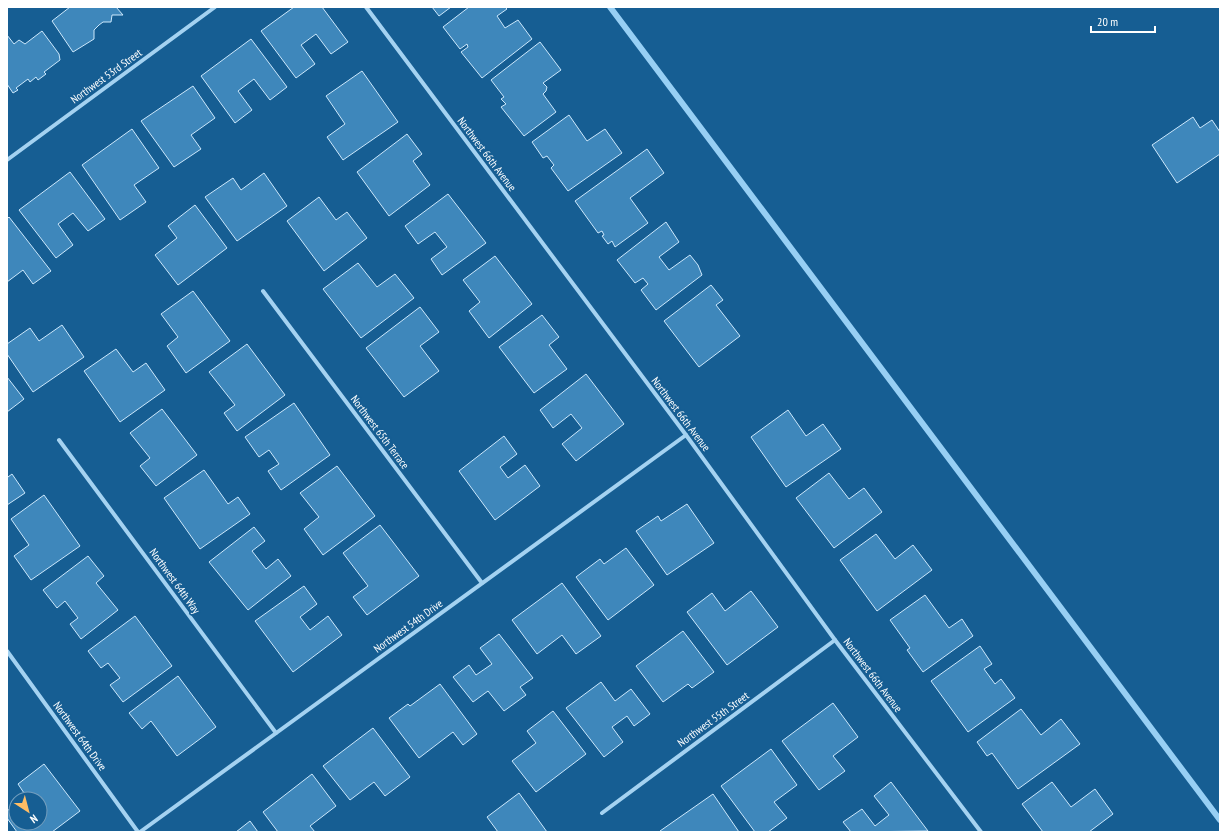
<svg xmlns="http://www.w3.org/2000/svg" width="1227" height="839" font-family="'PT Sans Narrow',sans-serif">
	<style>
		.lines { fill: none; stroke-linecap: round; stroke-linejoin: round }
		.stream { stroke: #97cff4; stroke-width: 6 }
		.building { fill: #3e87bb; stroke: #cce8fc }
		.minor { stroke: #a4d2f1; stroke-width: 4 }
		.labels { text-anchor: middle; dominant-baseline: central; stroke-width: 3.5; stroke-linejoin: round; paint-order: stroke }
		.street-label { font-size: 11px; fill: #fff; stroke: #165e93 }
	</style>
	<rect width="100%" height="100%" fill="#165e93"/>
	<g class="lines">
		<polyline class="stream" points="610,7 1220,820"/>
	</g>
	<g class="building">
		<polygon points="70,7 116,7 123,15 112,15 111,22 103,22 99,25 94,30 94,39 73,52 52,21"/>
		<polygon points="294,7 322,7 348,42 331,54 316,34 301,45 315,64 296,78 261,31"/>
		<polygon points="432,7 451,7 439,16"/>
		<polygon points="469,7 505,7 507,9 497,16 505,28 518,20 532,39 482,78 461,52 468,47 467,44 460,49 443,27"/>
		<polygon points="42,31 59,54 60,60 44,72 46,74 38,80 36,77 30,82 28,79 16,88 18,90 13,93 7,84 7,35 14,44 19,40 25,44"/>
		<polygon points="251,39 287,87 270,100 254,79 238,91 252,110 235,123 201,76"/>
		<polygon points="540,42 561,70 543,83 547,87 546,91 543,94 556,112 524,136 501,107 506,104 501,99 504,97 491,80"/>
		<polygon points="362,71 398,122 343,160 327,137 345,124 326,96"/>
		<polygon points="193,86 215,118 191,135 201,149 174,167 141,121"/>
		<polygon points="569,115 587,141 605,129 622,153 568,191 551,168 554,165 547,156 543,158 532,142"/>
		<polygon points="1193,117 1200,128 1212,120 1220,132 1220,154 1177,183 1152,145"/>
		<polygon points="132,129 159,168 134,185 146,202 120,220 82,165"/>
		<polygon points="407,134 422,154 413,161 430,185 389,216 357,172"/>
		<polygon points="647,149 664,173 630,198 648,223 615,247 612,241 608,244 602,236 604,235 602,231 598,233 575,201"/>
		<polygon points="70,172 105,219 88,231 73,213 58,224 73,245 56,258 19,210"/>
		<polygon points="264,173 287,206 237,241 205,197 233,178 241,190"/>
		<polygon points="448,194 486,243 442,275 431,259 447,247 435,232 418,244 405,226"/>
		<polygon points="319,197 336,220 347,212 367,238 324,271 287,221"/>
		<polygon points="195,205 227,248 178,285 155,255 177,238 168,226"/>
		<polygon points="9,217 51,271 33,284 23,270 7,282 7,219"/>
		<polygon points="666,222 679,242 659,257 669,270 690,255 698,265 702,275 656,310 641,290 648,284 643,278 635,283 617,260"/>
		<polygon points="495,256 532,304 489,338 469,311 480,302 463,280"/>
		<polygon points="358,263 377,287 395,274 414,298 361,338 323,289"/>
		<polygon points="711,285 723,300 716,305 740,336 699,367 664,321"/>
		<polygon points="193,291 230,341 186,373 167,346 178,337 161,314"/>
		<polygon points="420,307 439,332 420,346 439,371 404,397 366,348"/>
		<polygon points="542,315 559,337 549,345 567,369 534,393 499,347"/>
		<polygon points="62,325 84,357 33,392 7,354 7,344 30,328 39,341"/>
		<polygon points="247,344 285,395 237,431 224,413 235,405 209,372"/>
		<polygon points="116,349 133,372 146,363 165,390 120,422 84,371"/>
		<polygon points="586,374 624,424 576,461 562,444 582,428 571,414 553,428 540,410"/>
		<polygon points="7,377 24,399 7,412"/>
		<polygon points="294,403 330,455 281,490 268,471 279,464 269,450 259,457 245,437"/>
		<polygon points="162,409 197,455 156,486 140,466 150,458 130,433"/>
		<polygon points="788,410 806,436 823,424 841,449 786,487 751,437"/>
		<polygon points="504,436 517,454 500,467 508,478 525,465 540,486 495,520 459,471"/>
		<polygon points="337,466 375,516 323,555 304,529 319,517 300,493"/>
		<polygon points="204,470 228,504 238,497 250,514 200,549 164,498"/>
		<polygon points="829,473 849,499 864,488 882,512 834,548 796,498"/>
		<polygon points="12,474 25,493 7,505 7,475 8,477"/>
		<polygon points="44,495 80,546 31,580 14,556 29,545 11,519"/>
		<polygon points="687,504 714,543 667,575 636,531 658,516 661,521"/>
		<polygon points="380,525 419,576 367,615 353,597 368,586 343,553"/>
		<polygon points="254,527 265,541 252,551 266,569 278,559 291,576 248,610 209,562"/>
		<polygon points="876,534 895,559 913,545 932,570 877,611 840,560"/>
		<polygon points="626,548 654,585 608,620 576,577 600,559 604,564"/>
		<polygon points="88,556 104,576 96,583 118,610 81,639 70,624 78,618 65,601 57,608 43,590"/>
		<polygon points="562,583 601,636 576,654 562,635 537,654 512,620"/>
		<polygon points="304,586 317,604 300,617 310,630 328,616 342,635 293,672 255,621"/>
		<polygon points="751,591 778,627 727,665 687,612 712,593 725,611"/>
		<polygon points="925,595 949,628 962,619 973,636 923,672 907,650 910,648 890,620"/>
		<polygon points="135,616 172,666 123,702 110,685 120,678 108,663 101,668 88,651"/>
		<polygon points="683,631 714,672 692,688 688,684 663,702 636,666"/>
		<polygon points="499,634 533,678 520,687 526,695 504,711 488,691 473,702 453,677 469,665 476,675 492,664 480,648"/>
		<polygon points="980,646 992,664 984,669 995,684 1001,679 1015,698 968,732 931,681"/>
		<polygon points="178,676 216,727 177,756 151,721 142,729 129,713"/>
		<polygon points="601,682 615,701 631,689 650,714 634,726 627,716 612,727 623,742 604,757 566,708"/>
		<polygon points="440,684 477,734 463,745 453,732 419,758 389,718 408,704 410,706"/>
		<polygon points="833,703 858,737 833,756 845,771 819,790 782,741"/>
		<polygon points="1021,709 1041,735 1061,719 1080,744 1018,789 992,753 987,756 977,742"/>
		<polygon points="553,711 586,754 536,792 512,761 536,743 527,731"/>
		<polygon points="373,728 410,777 385,796 374,782 350,800 323,766"/>
		<polygon points="771,749 797,785 774,802 787,818 768,832 755,832 721,786"/>
		<polygon points="44,764 80,811 52,832 17,832 7,818 7,811 16,804 16,823 40,823 40,799 22,799 26,796 18,784"/>
		<polygon points="312,774 336,806 310,826 315,832 278,832 263,812"/>
		<polygon points="891,782 928,831 851,832 843,822 862,809 875,826 889,815 874,796"/>
		<polygon points="1052,782 1071,807 1095,789 1113,814 1089,832 1043,832 1022,804"/>
		<polygon points="519,793 547,832 498,832 487,817"/>
		<polygon points="713,794 739,832 660,832 660,831"/>
		<polygon points="250,821 258,832 236,832"/>
	</g>
	<g class="lines">
		<g class="minor">
			<polyline points="366,7 686,435 835,640 981,832"/>
			<polyline points="7,160 215,7"/>
			<polyline points="263,291 482,583"/>
			<polyline points="59,440 276,733"/>
			<polyline points="7,651 138,832"/>
			<polyline points="602,813 835,640"/>
			<polyline points="140,832 686,435"/>
		</g>
	</g>
	<g class="labels">
		<g class="street-label">
			<text transform="translate(106 76) rotate(-36)">Northwest 53rd Street</text>
			<text transform="translate(487 154) rotate(53)">Northwest 66th Avenue</text>
			<text transform="translate(681 414) rotate(53)">Northwest 66th Avenue</text>
			<text transform="translate(380 432) rotate(53)">Northwest 65th Terrace</text>
			<text transform="translate(175 581) rotate(54)">Northwest 64th Way</text>
			<text transform="translate(408 626) rotate(-36)">Northwest 54th Drive</text>
			<text transform="translate(873 675) rotate(53)">Northwest 66th Avenue</text>
			<text transform="translate(713 719) rotate(-36)">Northwest 55th Street</text>
			<text transform="translate(80 736) rotate(54)">Northwest 64th Drive</text>
		</g>
	</g>
	<rect width="1227" height="839" fill="none" stroke="#ffffff" stroke-width="16"/>
	<g transform="translate(28 811) rotate(144)"><circle r="19" fill="#165e93" stroke="#739ebe"/>
	<path d="M0-3L7 15L0 10L-7 15Z" fill="#ffbd64"/>
	<text y="-6" font-size="11" font-weight="bold" text-anchor="middle" fill="#ffffff">N</text>
	</g>
	<path d="M1091 26v6h64v-6" fill="none" stroke="#ffffff" stroke-width="2"/>
	<text x="1097" y="26" font-size="12" fill="#ffffff" stroke="#165e93" stroke-width="3" paint-order="stroke">20 m</text>
</svg>
